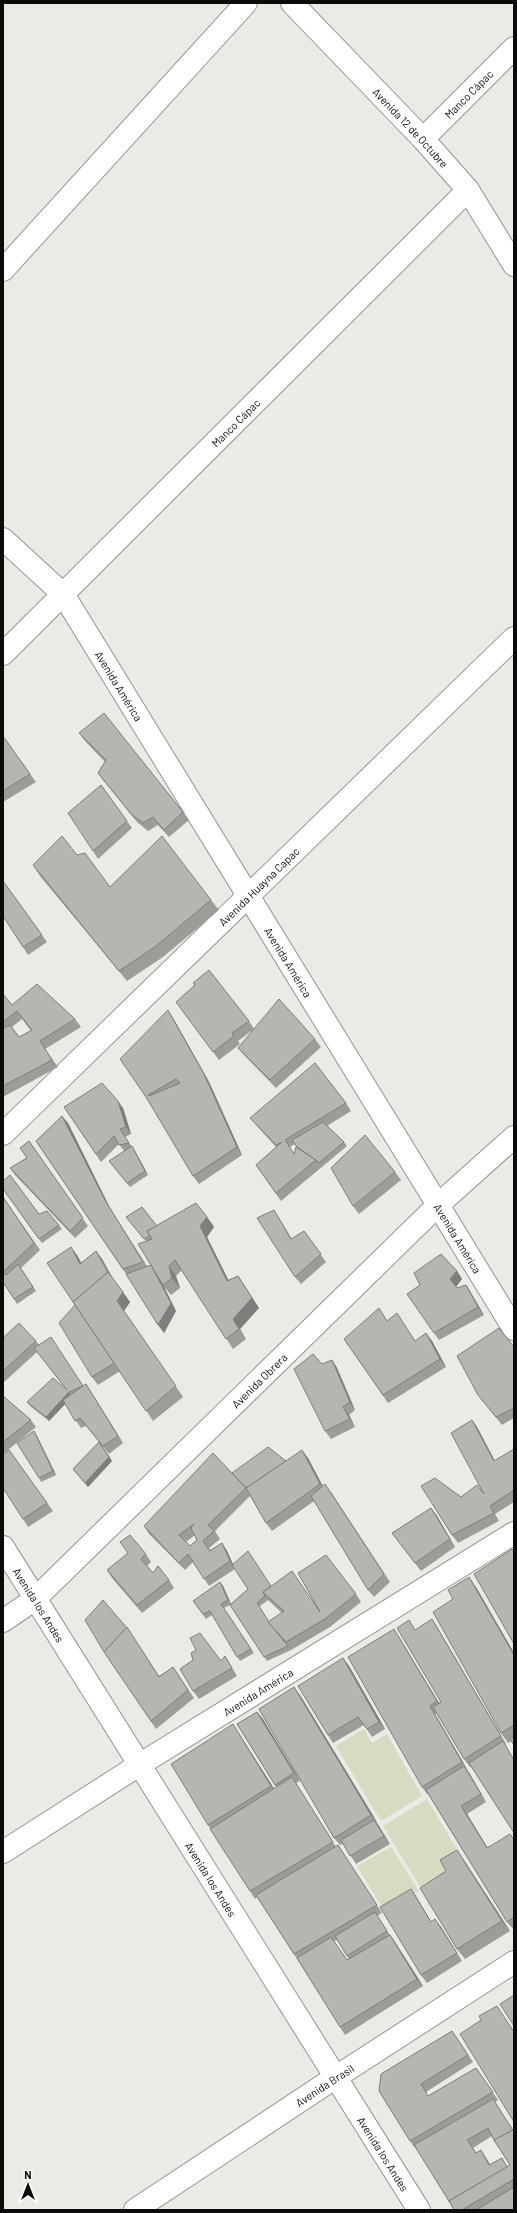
<svg xmlns="http://www.w3.org/2000/svg" width="517" height="2213" font-family="Barlow,sans-serif">
	<style>
		.green { fill: #d6dbc1 }
		.lines { fill: none; stroke-linecap: round; stroke-linejoin: round }
		.minor-casing { stroke: #949591; stroke-width: 24 }
		.minor { stroke: #fff; stroke-width: 22 }
		.wall { fill: #9b9d98; fill-rule: evenodd }
		.shaded-wall { fill: #7e7f7c }
		.building { fill: #b4b6b1; stroke: #7e7f7c; fill-rule: evenodd }
		.labels { text-anchor: middle; dominant-baseline: central; stroke-width: 3; stroke-linejoin: round; paint-order: stroke }
		.street-label { font-size: 11px; fill: #0b0c0a; stroke: #fff }
	</style>
	<rect width="100%" height="100%" fill="#eaebe6"/>
	<g class="green">
		<polygon points="364,1729 372,1743 387,1734 422,1796 381,1821 336,1746"/>
		<polygon points="427,1799 462,1858 444,1870 450,1879 425,1895 383,1826"/>
		<polygon points="391,1847 419,1891 384,1911 357,1866"/>
	</g>
	<g class="lines">
		<defs>
			<g id="minor">
				<path id="s1" d="M292,3L423,139L468,190L514,265"/>
				<path id="s2" d="M423,139L514,48"/>
				<polyline points="3,270 246,3"/>
				<path id="s3" d="M3,539L63,594L514,1329"/>
				<path id="s4" d="M3,654L468,190"/>
				<path id="s5" d="M3,1134L514,638"/>
				<path id="s6" d="M3,1547L419,2210"/>
				<path id="s7" d="M3,1621L35,1599L438,1205L514,1137"/>
				<path id="s8" d="M3,1852L139,1765L514,1533"/>
				<path id="s9" d="M135,2210L336,2077L514,1962"/>
			</g>
		</defs>
		<use href="#minor" class="minor-casing"/>
		<use href="#minor" class="minor"/>
	</g>
	<g class="wall">
		<polygon points="79,733 183,812 189,820 169,837 158,825 148,831 137,822 103,780 98,773 105,762 85,741"/>
		<polygon points="3,736 36,782 3,802"/>
		<polygon points="101,785 132,828 98,859 93,851"/>
		<polygon points="77,855 110,887 211,900 219,910 163,957 127,981 40,876 33,865"/>
		<polygon points="3,881 47,942 28,955 23,947"/>
		<polygon points="193,983 249,1021 254,1029 315,1039 321,1047 276,1088 244,1055 238,1048 254,1029 238,1041 240,1044 219,1060 182,1010 194,985"/>
		<path d="M3,994L12,1005L75,1019L81,1027L45,1049L58,1067L3,1097ZM22,1019L31,1031L19,1037L12,1027Z"/>
		<polygon points="173,1018 209,1082 242,1155 199,1184 193,1176 146,1097"/>
		<path d="M346,1103L351,1111L327,1126L344,1142L347,1146L281,1201L256,1165L276,1147L256,1125L250,1118ZM295,1144L296,1147L294,1154L290,1147Z"/>
		<polygon points="64,1107 123,1108 131,1134 125,1137 135,1151 148,1175 130,1187 109,1161 124,1151 119,1144 101,1162"/>
		<polygon points="68,1123 110,1208 147,1266 151,1265 146,1241 126,1217 157,1226 207,1217 214,1227 207,1237 228,1280 238,1276 259,1308 240,1329 246,1339 233,1349 182,1270 176,1276 180,1288 171,1295 162,1284 176,1311 164,1333 126,1274 36,1141"/>
		<polygon points="29,1141 88,1226 75,1238 15,1175 10,1168 26,1158"/>
		<polygon points="395,1172 401,1180 359,1214 353,1206"/>
		<polygon points="3,1189 39,1214 59,1225 62,1229 42,1243"/>
		<polygon points="3,1197 40,1250 21,1268 36,1291 17,1304 14,1299 4,1274 3,1273"/>
		<polygon points="279,1218 292,1239 304,1231 326,1262 301,1284 295,1277"/>
		<polygon points="96,1251 102,1259 113,1279 130,1302 124,1311 183,1397 153,1421 120,1371 98,1385 92,1377 75,1305 77,1255 81,1263"/>
		<polygon points="457,1271 462,1279 456,1286 457,1288 466,1285 471,1293 484,1315 439,1340 407,1294"/>
		<polygon points="387,1321 416,1341 426,1333 432,1341 446,1367 388,1403 344,1339"/>
		<polygon points="3,1338 36,1341 39,1345 84,1386 86,1384 123,1443 109,1454 102,1445 112,1461 88,1487 73,1469 99,1442 86,1426 81,1428 65,1404 49,1421 30,1406 27,1402 66,1389 37,1352 3,1383"/>
		<polygon points="514,1347 514,1418 502,1425 478,1395"/>
		<polygon points="332,1360 337,1368 355,1410 349,1415 355,1427 331,1439 325,1431 322,1364"/>
		<polygon points="3,1396 31,1420 36,1427 3,1454"/>
		<polygon points="472,1420 477,1427 495,1461 514,1449 514,1502 495,1514 499,1521 458,1543 452,1535 461,1497 483,1493"/>
		<polygon points="34,1431 37,1436 56,1475 41,1482 39,1478"/>
		<polygon points="9,1450 53,1511 28,1527 23,1519"/>
		<path d="M308,1458L323,1487L331,1492L390,1582L374,1597L368,1590L314,1501L272,1531L266,1523L250,1496L215,1531L220,1539L209,1548L210,1550L222,1543L227,1551L233,1564L271,1586L320,1611L356,1594L361,1602L330,1627L291,1650L267,1661L230,1605L224,1608L254,1653L240,1661L212,1615L206,1619L193,1601L220,1582L223,1586L231,1604L248,1589L235,1569L209,1586L193,1562L185,1570L149,1534L144,1526L232,1473L286,1461ZM195,1535L197,1540L190,1546L186,1542ZM268,1600L282,1613L269,1622L259,1607Z"/>
		<polygon points="431,1508 437,1516 455,1547 421,1571 392,1533"/>
		<polygon points="146,1554 151,1562 147,1566 153,1573 169,1580 174,1588 142,1613 112,1578 107,1570"/>
		<polygon points="476,1587 514,1653 514,1745 512,1741 508,1743 501,1733"/>
		<polygon points="432,1619 437,1627 506,1744 470,1767 464,1759 437,1713 435,1714 467,1769 467,1770 486,1802 467,1814 487,1847 514,1840 514,1928 513,1929 507,1922 428,1794 427,1794 422,1787 399,1637 439,1703 441,1702 416,1630"/>
		<polygon points="127,1627 159,1676 173,1667 194,1698 156,1729 104,1652"/>
		<polygon points="343,1658 349,1666 385,1729 372,1737 364,1725 333,1743 328,1735"/>
		<polygon points="221,1661 230,1664 237,1676 199,1699 193,1691"/>
		<polygon points="300,1695 390,1844 356,1864 343,1844 340,1845 334,1838"/>
		<path d="M257,1712L263,1719L300,1781L296,1783L336,1847L338,1845L343,1853L382,1913L377,1916L395,1942L423,1986L345,2035L299,1962L257,1897L255,1899L250,1891L208,1825L238,1732L274,1789L276,1787L237,1724ZM337,1940L349,1959L347,1960L334,1941Z"/>
		<polygon points="457,1850 510,1931 465,1959 457,1949 446,1871"/>
		<polygon points="411,1889 431,1922 441,1927 462,1961 427,1983 421,1975"/>
		<path d="M452,2031L473,2062L426,2092L428,2096L476,2068L498,2100L495,2102L514,2131V2210H454L416,2148H415L410,2141L379,2091ZM492,2136L495,2142L510,2165L508,2166L490,2165L481,2150L476,2153L473,2148Z"/>
	</g>
	<g class="shaded-wall">
		<polygon points="168,1010 173,1018 209,1082 242,1155 237,1147"/>
		<polygon points="118,1101 123,1108 131,1134 126,1127"/>
		<polygon points="62,1116 68,1123 110,1208 149,1270 105,1200"/>
		<polygon points="132,1146 135,1151 148,1175 145,1171"/>
		<polygon points="207,1217 214,1227 207,1237 234,1291 227,1281 200,1226"/>
		<polygon points="71,1247 77,1255 86,1272 80,1264"/>
		<polygon points="96,1251 102,1259 115,1282 110,1274"/>
		<polygon points="151,1265 157,1272 176,1311 164,1333 158,1325"/>
		<polygon points="169,1266 176,1276 180,1288 172,1278"/>
		<polygon points="457,1271 462,1279 456,1287 450,1279"/>
		<polygon points="238,1276 259,1308 240,1329 246,1339 233,1319"/>
		<polygon points="466,1285 471,1293 484,1315 478,1307"/>
		<polygon points="123,1292 130,1302 124,1311 183,1397 117,1301"/>
		<polygon points="426,1333 432,1341 446,1367 440,1359"/>
		<polygon points="332,1360 337,1368 355,1410 350,1402"/>
		<polygon points="86,1384 91,1392 123,1443 118,1436"/>
		<polygon points="69,1392 72,1397 49,1421 46,1417"/>
		<polygon points="343,1407 349,1415 355,1427 350,1419"/>
		<polygon points="472,1420 477,1427 499,1469 494,1461"/>
		<polygon points="34,1431 37,1436 56,1475 53,1471"/>
		<polygon points="99,1442 112,1461 88,1487 85,1483"/>
		<polygon points="302,1450 308,1458 326,1492 320,1484"/>
		<polygon points="431,1508 437,1516 455,1547 450,1539"/>
		<polygon points="222,1543 227,1551 235,1569 230,1561"/>
		<polygon points="469,1577 476,1587 514,1653 514,1655"/>
		<polygon points="220,1582 223,1586 231,1604 228,1600"/>
		<polygon points="432,1619 437,1627 506,1744 501,1736"/>
		<polygon points="394,1629 399,1637 442,1708 437,1701"/>
		<polygon points="343,1658 349,1666 385,1729 379,1722"/>
		<polygon points="294,1687 300,1695 377,1822 371,1815"/>
		<polygon points="430,1706 435,1714 467,1769 462,1762"/>
		<polygon points="257,1712 263,1719 300,1781 294,1773"/>
		<polygon points="233,1724 238,1732 277,1793 271,1786"/>
		<polygon points="464,1766 470,1774 486,1802 481,1794"/>
		<polygon points="461,1806 467,1814 492,1855 487,1848"/>
		<polygon points="374,1820 379,1827 390,1844 384,1836"/>
		<polygon points="457,1850 464,1860 510,1931 502,1921"/>
		<polygon points="411,1889 416,1896 436,1930 431,1922"/>
		<polygon points="435,1919 441,1927 462,1961 457,1953"/>
		<polygon points="390,1935 395,1942 423,1986 417,1979"/>
		<polygon points="481,2150 486,2158 495,2173 489,2165"/>
	</g>
	<g class="building">
		<polygon points="104,713 183,812 164,830 153,817 143,823 132,815 98,773 106,760 79,733"/>
		<polygon points="3,736 30,774 3,791"/>
		<polygon points="101,785 127,821 93,851 68,813"/>
		<polygon points="62,836 77,855 85,853 110,887 162,836 211,900 156,946 119,971 33,865"/>
		<polygon points="3,881 42,935 23,947 3,916"/>
		<polygon points="209,970 249,1021 232,1033 234,1036 213,1052 176,1002 195,985 193,983"/>
		<polygon points="37,984 75,1019 40,1041 52,1060 3,1086 3,1028 10,1025 19,1037 32,1030 17,1011 3,1022 3,994 12,1005"/>
		<polygon points="279,999 315,1039 270,1080 238,1048"/>
		<path d="M168,1010L204,1074L237,1147L193,1176L146,1097L120,1059ZM176,1079L180,1083L149,1096L148,1095Z"/>
		<polygon points="315,1063 346,1103 285,1140 294,1154 296,1147 316,1160 276,1193 256,1165 282,1142 276,1145 250,1118"/>
		<polygon points="102,1083 118,1101 126,1127 120,1129 129,1143 119,1145 114,1136 96,1154 64,1107"/>
		<polygon points="62,1116 105,1200 143,1262 123,1269 36,1141"/>
		<polygon points="323,1122 344,1142 319,1163 316,1160 297,1147 292,1140"/>
		<polygon points="365,1135 395,1172 353,1206 331,1168"/>
		<polygon points="29,1141 83,1218 70,1231 10,1168 27,1158 20,1148"/>
		<polygon points="132,1146 145,1171 127,1183 109,1161"/>
		<polygon points="10,1175 39,1214 47,1211 59,1225 39,1239 3,1189 3,1181"/>
		<polygon points="3,1197 34,1243 3,1272"/>
		<polygon points="196,1203 207,1217 200,1226 227,1281 238,1276 252,1298 233,1319 239,1329 226,1339 175,1260 169,1266 172,1278 163,1285 138,1244 152,1239 147,1231"/>
		<polygon points="142,1207 157,1226 147,1231 150,1236 144,1239 126,1217"/>
		<polygon points="274,1210 291,1239 304,1231 321,1254 295,1277 257,1218"/>
		<polygon points="71,1247 80,1264 96,1251 109,1274 108,1272 73,1302 47,1263"/>
		<polygon points="441,1254 457,1271 450,1279 457,1288 466,1285 478,1307 434,1333 407,1294 420,1285 414,1273"/>
		<polygon points="18,1264 33,1287 14,1299 3,1282 3,1275 5,1274 6,1275"/>
		<polygon points="151,1265 171,1303 158,1325 126,1274"/>
		<polygon points="108,1272 123,1292 117,1301 176,1386 146,1411 73,1302"/>
		<polygon points="75,1305 114,1363 92,1377 59,1323"/>
		<polygon points="379,1308 387,1321 397,1313 415,1341 426,1333 440,1359 383,1395 344,1339"/>
		<polygon points="19,1323 36,1341 3,1371 3,1338"/>
		<polygon points="499,1328 514,1347 514,1408 496,1417 478,1395 457,1356"/>
		<polygon points="51,1337 83,1386 69,1392 46,1417 27,1402 53,1378 67,1390 34,1348"/>
		<polygon points="313,1354 322,1364 332,1360 350,1402 343,1407 350,1419 325,1431 294,1369"/>
		<polygon points="86,1384 118,1436 103,1446 80,1418 75,1421 63,1400"/>
		<polygon points="3,1396 31,1420 3,1442"/>
		<polygon points="472,1420 494,1461 514,1449 514,1490 490,1506 494,1513 452,1535 421,1486 435,1478 461,1497 477,1485 484,1494 451,1433"/>
		<polygon points="34,1431 53,1471 39,1478 17,1443"/>
		<polygon points="99,1442 109,1457 85,1483 73,1469"/>
		<polygon points="268,1447 286,1461 246,1488 232,1473"/>
		<polygon points="9,1450 47,1503 23,1519 3,1488 3,1454"/>
		<polygon points="302,1450 320,1484 266,1523 246,1488"/>
		<path d="M213,1453L246,1488L208,1525L214,1531L203,1541L210,1551L222,1543L230,1561L204,1579L188,1554L179,1563L144,1526ZM194,1524L191,1528L197,1540L190,1546L179,1535Z"/>
		<polygon points="325,1484 384,1574 368,1590 311,1496"/>
		<polygon points="431,1508 450,1539 415,1563 392,1533"/>
		<polygon points="130,1535 146,1554 141,1559 153,1573 158,1566 169,1580 137,1605 107,1570 128,1553 120,1542"/>
		<polygon points="512,1549 514,1552 514,1644 474,1574"/>
		<polygon points="248,1551 271,1586 263,1592 265,1596 257,1603 271,1625 288,1646 264,1657 230,1605 248,1589 232,1565"/>
		<polygon points="326,1555 356,1594 325,1619 286,1642 268,1622 284,1611 263,1592 292,1571 320,1612 298,1573"/>
		<polygon points="469,1577 514,1655 514,1725 501,1733 433,1612 453,1599 448,1590"/>
		<polygon points="220,1582 228,1600 221,1604 251,1649 237,1657 210,1611 203,1614 193,1601"/>
		<polygon points="103,1600 127,1628 104,1652 85,1620"/>
		<polygon points="432,1619 501,1736 464,1759 433,1707 441,1702 397,1628 409,1620 415,1630"/>
		<polygon points="127,1627 159,1677 173,1667 188,1690 151,1721 104,1652"/>
		<polygon points="394,1629 437,1701 430,1706 462,1762 422,1787 348,1657"/>
		<polygon points="200,1633 221,1661 225,1656 232,1668 193,1691 180,1669 193,1660 191,1653 196,1650 190,1638"/>
		<polygon points="343,1658 379,1722 367,1729 358,1717 328,1735 298,1686"/>
		<polygon points="294,1687 371,1815 334,1838 259,1709"/>
		<polygon points="257,1712 294,1773 275,1785 237,1724"/>
		<polygon points="233,1724 271,1786 208,1825 171,1764"/>
		<polygon points="514,1736 514,1745 510,1739"/>
		<polygon points="503,1741 514,1760 514,1833 469,1763"/>
		<polygon points="464,1766 481,1794 461,1806 487,1848 510,1834 514,1840 514,1917 507,1922 426,1790"/>
		<polygon points="292,1777 333,1842 250,1891 210,1829"/>
		<polygon points="374,1820 384,1836 350,1856 341,1840"/>
		<polygon points="338,1845 377,1905 294,1954 256,1895"/>
		<polygon points="457,1850 502,1921 457,1949 420,1888 446,1871 440,1860"/>
		<polygon points="411,1889 431,1922 435,1919 457,1953 421,1975 380,1907"/>
		<polygon points="375,1912 387,1931 347,1956 335,1936"/>
		<polygon points="390,1935 417,1979 340,2027 297,1958 331,1937 347,1960"/>
		<polygon points="514,1995 514,2026 500,2004"/>
		<polygon points="497,2006 514,2032 514,2122 460,2034 481,2020 479,2016"/>
		<polygon points="452,2031 468,2055 421,2084 428,2096 476,2068 493,2092 410,2141 379,2091 381,2074"/>
		<polygon points="493,2099 514,2132 513,2130 494,2140 496,2142 495,2142 488,2128 467,2140 476,2153 481,2150 489,2165 502,2158 507,2167 449,2201 414,2145"/>
		<polygon points="513,2130 514,2132 514,2179 462,2210 454,2210 449,2201 510,2165 494,2140"/>
		<polygon points="514,2187 514,2210 476,2210"/>
	</g>
	<g class="labels">
		<g class="street-label">
			<text stroke="none"><textPath href="#s2" startOffset="64">Manco Cápac</textPath></text>
			<text stroke="none"><textPath href="#s1" startOffset="172">Avenida 12 de Octubre</textPath></text>
			<text stroke="none"><textPath href="#s4" startOffset="328">Manco Cápac</textPath></text>
			<text stroke="none"><textPath href="#s3" startOffset="189">Avenida América</textPath></text>
			<text stroke="none"><textPath href="#s5" startOffset="356">Avenida Huayna Capac</textPath></text>
			<text stroke="none"><textPath href="#s3" startOffset="513">Avenida América</textPath></text>
			<text stroke="none"><textPath href="#s3" startOffset="837">Avenida América</textPath></text>
			<text stroke="none"><textPath href="#s7" startOffset="352">Avenida Obrera</textPath></text>
			<text stroke="none"><textPath href="#s6" startOffset="68">Avenida los Andes</textPath></text>
			<text stroke="none"><textPath href="#s8" startOffset="301">Avenida América</textPath></text>
			<text stroke="none"><textPath href="#s6" startOffset="392">Avenida los Andes</textPath></text>
			<text stroke="none"><textPath href="#s9" startOffset="227">Avenida Brasil</textPath></text>
			<text stroke="none"><textPath href="#s6" startOffset="716">Avenida los Andes</textPath></text>
		</g>
	</g>
	<rect width="517" height="2213" fill="none" stroke="#0b0c0a" stroke-width="8"/>
	<g transform="translate(28 2185)" stroke="#ffffff" stroke-width="3" paint-order="stroke">
	<path d="M0-3L7 15L0 10L-7 15Z" fill="#0b0c0a"/>
	<text y="-6" font-size="11" font-weight="bold" text-anchor="middle" fill="#0b0c0a">N</text>
	</g>
</svg>
